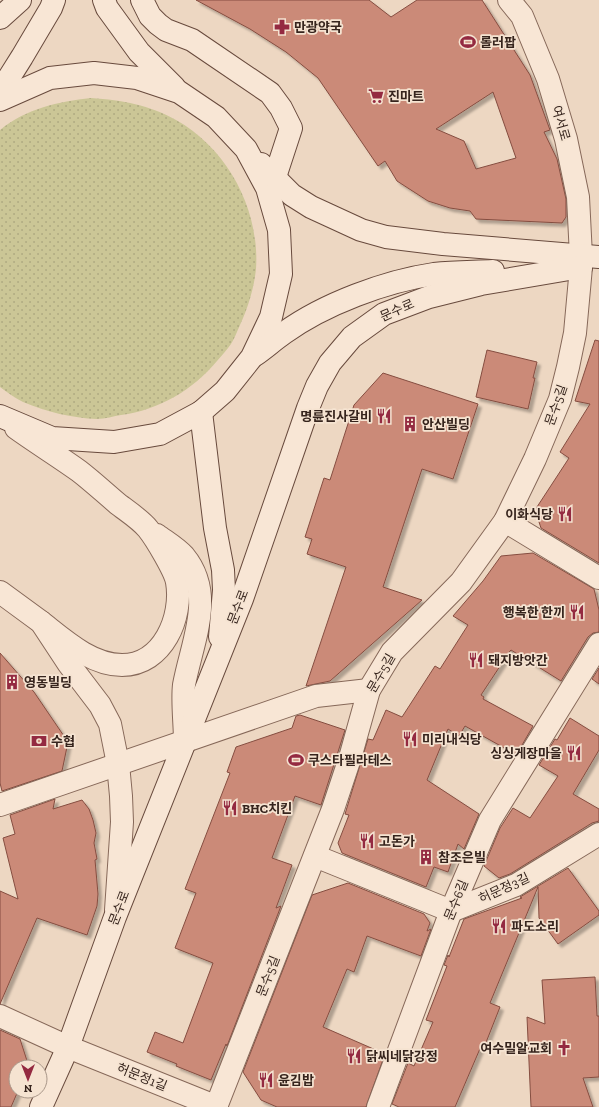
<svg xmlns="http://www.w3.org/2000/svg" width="599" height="1107" font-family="'Zilla Slab','Noto Sans KR',serif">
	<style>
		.green { fill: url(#green-dots) }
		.building { fill: #cb8a78; stroke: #854d40; fill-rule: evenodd; filter: url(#shadow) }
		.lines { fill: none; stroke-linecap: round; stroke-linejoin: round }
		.street-casing { stroke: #866859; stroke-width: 24 }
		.secondary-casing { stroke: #684a3d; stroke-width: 24 }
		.street { stroke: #f8e6d5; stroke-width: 22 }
		.secondary { stroke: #f8e6d5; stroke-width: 22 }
		.labels { text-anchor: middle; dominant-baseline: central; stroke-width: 3.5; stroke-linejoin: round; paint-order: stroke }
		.poi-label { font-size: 13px; font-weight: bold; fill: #36241d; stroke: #f5e3d1; text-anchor: start }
		.street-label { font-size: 13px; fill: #36241d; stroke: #f5e3d1 }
	</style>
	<defs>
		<pattern id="green-dots" width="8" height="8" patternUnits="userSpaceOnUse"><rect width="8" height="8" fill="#cbc696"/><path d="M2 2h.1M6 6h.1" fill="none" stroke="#afaa81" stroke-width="1.8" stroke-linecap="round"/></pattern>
		<filter id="shadow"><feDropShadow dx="3.5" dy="3.5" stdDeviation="1" flood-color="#0004"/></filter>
	</defs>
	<rect width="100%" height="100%" fill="#edd7c2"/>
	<path class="green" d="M91,98C123,100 149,105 176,120C228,149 260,210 256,269C254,288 248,308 240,325C237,331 235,338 231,344C227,350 222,355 217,361C193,390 159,410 121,415C114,416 105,419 97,419C72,418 47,412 23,402C15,398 7,392 0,387V130C27,108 58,102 91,98Z"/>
	<g class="building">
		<path d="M196,0H369L391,17L417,0H482L530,75L550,130L544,132L557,159L566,199V217L562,223L476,219L470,211L450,208L428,201L397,181L385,161L378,166L318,78L286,52L250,29ZM493,92L516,158L476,169L464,141L436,129Z"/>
		<polygon points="595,340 599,341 599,563 541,528 535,510 569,458 560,452 590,404 575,401"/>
		<polygon points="487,350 537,362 533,378 535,378 528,409 476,397"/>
		<polygon points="383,373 478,404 453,479 422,469 383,587 422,600 330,681 306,686 346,567 307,554 312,539 305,537 324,478 330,480 354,405"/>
		<polygon points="533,553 594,589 599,610 599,632 593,633 588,637 561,681 511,650 510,651 481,695 484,697 483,699 533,726 518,752 516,751 515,754 465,726 459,736 448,729 427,780 479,814 464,849 458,844 448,872 434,867 426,887 342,853 338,843 349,815 345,814 368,739 373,740 386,710 402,717 435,666 440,669 468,625 453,616 483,581 501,556"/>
		<polygon points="0,653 34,692 68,742 62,771 2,791 0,783"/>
		<polygon points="599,668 599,684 592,679"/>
		<polygon points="300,715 345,730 321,805 295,796 272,858 292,865 276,908 281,906 227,1046 226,1044 211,1080 176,1066 177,1064 147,1052 155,1032 183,1043 213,963 175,948 196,893 185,889 230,773 227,772 236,747 292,728 296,716"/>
		<polygon points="570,718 599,736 599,750 573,794 599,809 599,821 592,823 510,874 499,878 484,866 500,828 513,808 530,818 558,776 539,765 555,739 557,740"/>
		<polygon points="55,799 53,809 82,800 89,809 93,820 96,833 94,843 97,859 95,860 98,894 97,906 87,935 37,918 0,1004 0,891 18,899 3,838 15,834 10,815"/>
		<polygon points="568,868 599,911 599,915 558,944 539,918 538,887 490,1003 500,1007 485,1045 482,1044 455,1107 399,1107 392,1104 408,1063 414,1066 433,1022 426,1020 447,966 444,965 448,955 449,957 464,919 522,898 520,897"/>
		<polygon points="348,883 424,914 430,923 427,931 431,929 421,956 367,936 354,972 347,969 323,1027 385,1054 366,1107 277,1107 261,1100 243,1072 312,895"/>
		<polygon points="595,977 597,1016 599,1016 599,1077 583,1078 593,1107 531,1107 527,1017 545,1024 542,980"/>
		<polygon points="0,1030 20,1039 29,1067 16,1067 16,1091 18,1091 11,1107 0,1107"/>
	</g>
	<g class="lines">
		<defs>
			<g id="street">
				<polyline points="509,0 522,16 548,79 566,139 578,197 581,256"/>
				<path d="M16,428C37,443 58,456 79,471C92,481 105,493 118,504C127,511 141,520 148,529C156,539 175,571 177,582C183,617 163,665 122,665C91,665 64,640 41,622"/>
				<polyline points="505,521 599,578"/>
				<path d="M157,535C165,541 177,548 184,556C216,595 192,641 184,685C182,700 185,725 185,741"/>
				<polyline points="0,592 41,622 68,663 100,705 110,724 118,764 121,796 122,822 116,910"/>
				<polyline points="0,805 316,696 369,690"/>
				<polyline points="315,856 451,911 516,885 599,834"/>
				<polyline points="0,1016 68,1047 217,1107"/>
				<polyline points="216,1107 333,809 350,758 369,690 392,652 461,582 505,521 535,459 560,399 568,367 575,333 581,267"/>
				<polyline points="378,1107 451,911 490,820 599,644"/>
			</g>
			<g id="secondary">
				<polyline points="104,0 107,8 139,52 174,87"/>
				<polyline points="142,0 150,16 158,24 166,30 192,40 270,93 281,108 291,128 275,177"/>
				<polyline points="0,18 20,0"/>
				<polyline points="0,92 22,57 51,8 54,0"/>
				<polyline points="0,100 50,78 94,73 137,78 179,92 216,117 246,149 267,188 279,230 281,274 271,317 252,357 225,391 201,412 160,434 114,442 52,438 0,416"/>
				<polyline points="261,164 292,195 311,207 361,230 386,237 443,244 599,257"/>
				<path d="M255,355C265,348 274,340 284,333C324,304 386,281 434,274C454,272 473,272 493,271"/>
				<polyline points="201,412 215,528 223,570 224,590 220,637"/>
				<polyline points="41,1107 68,1047 115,917 242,599 308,408 317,386 330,363 352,337 384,314 429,297 481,284 581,267"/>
			</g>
		</defs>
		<use href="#street" class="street-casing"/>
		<use href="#secondary" class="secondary-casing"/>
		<use href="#street" class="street"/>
		<use href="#secondary" class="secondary"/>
	</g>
	<defs>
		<symbol id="pharmacy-bare" viewBox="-9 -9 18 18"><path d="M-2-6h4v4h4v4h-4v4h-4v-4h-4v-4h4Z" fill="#942a41" stroke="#f5e3d1" stroke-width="2.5" paint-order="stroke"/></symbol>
		<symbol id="stadium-bare" viewBox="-9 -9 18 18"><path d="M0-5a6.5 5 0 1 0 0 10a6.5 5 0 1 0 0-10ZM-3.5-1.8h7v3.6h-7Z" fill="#942a41" stroke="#f5e3d1" stroke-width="2.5" paint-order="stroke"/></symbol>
		<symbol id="supermarket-bare" viewBox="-9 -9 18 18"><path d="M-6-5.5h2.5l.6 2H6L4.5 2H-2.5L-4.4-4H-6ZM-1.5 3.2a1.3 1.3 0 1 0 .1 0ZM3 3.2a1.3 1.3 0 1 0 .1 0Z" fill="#942a41" stroke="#f5e3d1" stroke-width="2.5" paint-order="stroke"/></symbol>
		<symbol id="restaurant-bare" viewBox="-9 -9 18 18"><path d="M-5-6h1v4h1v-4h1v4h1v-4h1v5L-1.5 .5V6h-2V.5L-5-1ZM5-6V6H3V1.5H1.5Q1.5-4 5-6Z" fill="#942a41" stroke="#f5e3d1" stroke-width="2.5" paint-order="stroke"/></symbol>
		<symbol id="building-bare" viewBox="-9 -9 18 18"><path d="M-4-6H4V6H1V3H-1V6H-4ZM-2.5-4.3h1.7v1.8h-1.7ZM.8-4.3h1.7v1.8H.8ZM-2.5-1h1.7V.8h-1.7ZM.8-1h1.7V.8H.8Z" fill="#942a41" stroke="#f5e3d1" stroke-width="2.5" paint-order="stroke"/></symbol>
		<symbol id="bank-bare" viewBox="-9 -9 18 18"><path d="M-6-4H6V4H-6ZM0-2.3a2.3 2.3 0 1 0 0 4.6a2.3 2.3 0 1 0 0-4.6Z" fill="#942a41" stroke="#f5e3d1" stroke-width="2.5" paint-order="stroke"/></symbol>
		<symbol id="church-bare" viewBox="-9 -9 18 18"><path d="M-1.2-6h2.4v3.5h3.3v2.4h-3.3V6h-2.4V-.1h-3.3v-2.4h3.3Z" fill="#942a41" stroke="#f5e3d1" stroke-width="2.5" paint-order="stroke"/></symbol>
	</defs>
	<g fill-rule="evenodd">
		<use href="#pharmacy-bare" x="271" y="16" width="22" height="22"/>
		<use href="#stadium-bare" x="457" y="31" width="22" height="22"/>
		<use href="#supermarket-bare" x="365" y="85" width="22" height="22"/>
		<use href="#restaurant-bare" x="373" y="405" width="22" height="22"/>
		<use href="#building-bare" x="399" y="413" width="22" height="22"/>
		<use href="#restaurant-bare" x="554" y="503" width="22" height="22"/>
		<use href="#restaurant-bare" x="566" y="601" width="22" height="22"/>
		<use href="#restaurant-bare" x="465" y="649" width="22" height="22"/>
		<use href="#building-bare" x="1" y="671" width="22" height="22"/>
		<use href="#restaurant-bare" x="399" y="728" width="22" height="22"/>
		<use href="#bank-bare" x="28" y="730" width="22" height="22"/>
		<use href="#restaurant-bare" x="563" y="742" width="22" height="22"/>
		<use href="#stadium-bare" x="285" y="749" width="22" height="22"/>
		<use href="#restaurant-bare" x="219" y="797" width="22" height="22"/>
		<use href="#restaurant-bare" x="356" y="830" width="22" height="22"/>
		<use href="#building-bare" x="415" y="846" width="22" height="22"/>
		<use href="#restaurant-bare" x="488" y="915" width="22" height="22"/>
		<use href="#church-bare" x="553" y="1037" width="22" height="22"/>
		<use href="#restaurant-bare" x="343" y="1045" width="22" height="22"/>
		<use href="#restaurant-bare" x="255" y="1069" width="22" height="22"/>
	</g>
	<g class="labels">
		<g class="poi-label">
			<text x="294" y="27">만광약국</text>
			<text x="480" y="42">롤러팝</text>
			<text x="388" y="96">진마트</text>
			<text x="372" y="416" text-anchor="end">명륜진사갈비</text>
			<text x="422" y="424">안산빌딩</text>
			<text x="553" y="514" text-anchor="end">이화식당</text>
			<text x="565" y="612" text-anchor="end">행복한 한끼</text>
			<text x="488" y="660">돼지방앗간</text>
			<text x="24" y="682">영동빌딩</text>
			<text x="422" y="739">미리내식당</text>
			<text x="51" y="741">수협</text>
			<text x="562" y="753" text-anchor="end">싱싱게장마을</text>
			<text x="308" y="760">쿠스타필라테스</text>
			<text x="242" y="808">BHC치킨</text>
			<text x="379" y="841">고돈가</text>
			<text x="438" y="857">참조은빌</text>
			<text x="511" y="926">파도소리</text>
			<text x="552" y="1048" text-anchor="end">여수밀알교회</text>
			<text x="366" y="1056">닭씨네닭강정</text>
			<text x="278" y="1080">윤김밥</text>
		</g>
		<g class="street-label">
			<text transform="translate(561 123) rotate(74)">여서로</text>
			<text transform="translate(397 310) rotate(-24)">문수로</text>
			<text transform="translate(556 405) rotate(-71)">문수5길</text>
			<text transform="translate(238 607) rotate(-69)">문수로</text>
			<text transform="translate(381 673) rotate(-60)">문수5길</text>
			<text transform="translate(504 888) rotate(-25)">허문정3길</text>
			<text transform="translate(456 900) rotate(-68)">문수6길</text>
			<text transform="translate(119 908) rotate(-69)">문수로</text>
			<text transform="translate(268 976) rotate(-69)">문수5길</text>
			<text transform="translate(142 1077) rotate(22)">허문정1길</text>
		</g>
	</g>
	<g transform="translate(28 1079) rotate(180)"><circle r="19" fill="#f5e3d1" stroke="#a99789"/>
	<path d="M0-3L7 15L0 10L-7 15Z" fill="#942a41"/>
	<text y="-6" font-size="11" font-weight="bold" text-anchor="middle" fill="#36241d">N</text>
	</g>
</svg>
